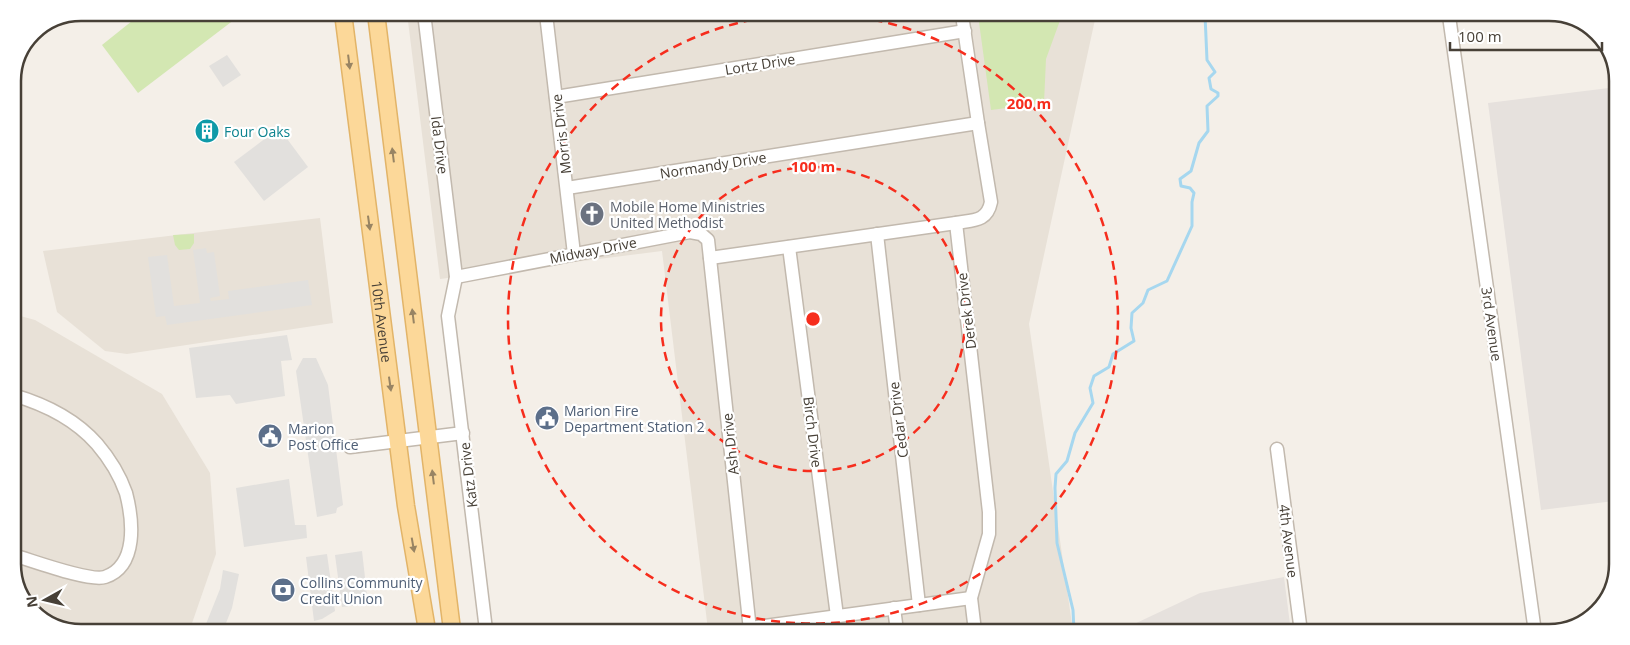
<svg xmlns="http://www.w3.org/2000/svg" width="1630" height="645" font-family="'Open Sans',sans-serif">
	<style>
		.residential { fill: #e8e1d7 }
		.industrial { fill: #e6e1dd }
		.green { fill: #d3e7b2 }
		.parking { fill: #e2e0dd }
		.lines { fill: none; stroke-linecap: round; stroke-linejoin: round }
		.stream { stroke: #a6d7ef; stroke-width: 3 }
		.minor-casing { stroke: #c2b9ae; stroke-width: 15 }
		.major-casing { stroke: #e2b468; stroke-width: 19 }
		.minor { stroke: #fff; stroke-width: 12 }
		.major { stroke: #fcd899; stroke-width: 16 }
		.oneway { fill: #988463 }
		.ring { fill: none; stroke: #f62d1d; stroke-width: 2.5; stroke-dasharray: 9 6 }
		.labels { text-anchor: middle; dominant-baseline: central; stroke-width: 4.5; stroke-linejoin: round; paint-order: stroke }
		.street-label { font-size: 14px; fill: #474037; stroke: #fff }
		.culture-label { font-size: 14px; fill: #0d838f; stroke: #fff; text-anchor: start }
		.worship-label { font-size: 14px; fill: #5b616d; stroke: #fff; text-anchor: start }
		.service-label { font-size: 14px; fill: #4e5e75; stroke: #fff; text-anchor: start }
		.rim { fill: none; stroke: #474037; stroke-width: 2.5 }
		.centre { fill: #f62d1d; stroke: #fff; stroke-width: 2.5 }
		.ring-label { font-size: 15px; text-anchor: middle; font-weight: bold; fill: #f62d1d; stroke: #fff; stroke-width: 4.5; stroke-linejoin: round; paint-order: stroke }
	</style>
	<rect width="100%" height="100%" fill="#f4efe8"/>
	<g class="residential">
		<polygon points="407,13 1096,15 1029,324 1073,631 708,630 662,251 440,279"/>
		<polygon points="320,218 333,323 127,354 105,351 57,312 43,251"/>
		<polygon points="13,314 35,320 162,394 210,473 216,554 190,629 59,629 27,605 13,568"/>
	</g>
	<g class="industrial">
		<polygon points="1617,87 1614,501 1541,510 1488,103"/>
		<polygon points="1284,577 1291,632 1126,631 1130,626 1200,593"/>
	</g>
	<g class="green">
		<polygon points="142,13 243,13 138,93 102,45"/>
		<polygon points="978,15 1062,15 1046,59 1044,103 991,110"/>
		<polygon points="194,234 194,243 190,249 179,250 175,245 173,235"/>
	</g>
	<g class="parking">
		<polygon points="227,55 241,75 223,87 209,66"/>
		<polygon points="279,128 308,167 264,201 234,162"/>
		<polygon points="206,248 207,253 214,252 220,296 210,298 211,301 229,299 228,291 308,280 312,305 167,325 165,316 156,317 148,257 167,255 174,306 200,303 193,250"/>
		<polygon points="287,335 292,360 281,361 285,396 236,404 230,395 196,398 189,348"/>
		<polygon points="303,358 316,358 328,385 343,505 337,508 336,513 317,517 296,371"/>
		<polygon points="289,479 295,525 306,525 307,538 244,547 236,488"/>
		<polygon points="362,551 368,604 342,607 335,555"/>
		<polygon points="327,554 335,611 322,619 314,621 306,557"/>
		<polygon points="223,570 239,574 232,608 226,623 228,627 249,625 255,629 204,629 220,589"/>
	</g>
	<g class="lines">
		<g class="stream">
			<polyline points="1014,625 1015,631"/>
			<polyline points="1074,631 1073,610 1057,543 1055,488 1056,474 1067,461 1075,433 1093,403 1090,388 1094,376 1109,367 1113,354 1134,341 1131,328 1132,313 1143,303 1148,290 1167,281 1192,226 1192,202 1194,193 1190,188 1181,186 1180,179 1191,171 1199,143 1208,131 1207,106 1218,96 1218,93 1211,89 1209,78 1215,72 1207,60 1205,15"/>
		</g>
		<defs>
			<g id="minor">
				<polyline points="424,13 456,277 448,316 486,630"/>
				<polyline points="546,14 574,254"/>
				<polyline points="1449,16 1535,632"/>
				<polyline points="556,97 965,31"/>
				<polyline points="567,188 978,123"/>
				<polyline points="956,223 989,512 989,534 971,598 975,631"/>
				<polyline points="877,234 919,605"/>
				<polyline points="789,247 837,616"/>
				<path d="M710,258L956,223C973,220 987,222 991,202L978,123L962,15"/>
				<polyline points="456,277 690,232 701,234 708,240 750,630"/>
				<path d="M13,395C44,404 75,419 97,444C109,458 120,476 126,493C133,520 138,566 105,577C89,582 31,560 13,555"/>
				<polyline points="350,447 463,433"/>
				<polyline points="1277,449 1301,632"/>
				<polyline points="894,608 897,631"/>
				<polyline points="750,628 971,598"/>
			</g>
			<g id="major">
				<path id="s1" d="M343,13L406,506L427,630"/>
				<polyline points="376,13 452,630"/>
			</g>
		</defs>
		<use href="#minor" class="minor-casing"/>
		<use href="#major" class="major-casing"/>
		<use href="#minor" class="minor"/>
		<use href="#major" class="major"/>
	</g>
	<defs><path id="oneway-solid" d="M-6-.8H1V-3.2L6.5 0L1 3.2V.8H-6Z" transform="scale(1.25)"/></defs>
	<g class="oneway">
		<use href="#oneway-solid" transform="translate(349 62) rotate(83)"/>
		<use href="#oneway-solid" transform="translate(393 155) rotate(-97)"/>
		<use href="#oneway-solid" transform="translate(369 223) rotate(82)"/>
		<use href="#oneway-solid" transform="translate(413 316) rotate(-97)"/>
		<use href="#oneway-solid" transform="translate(390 384) rotate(82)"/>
		<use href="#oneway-solid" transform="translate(433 477) rotate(-97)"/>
		<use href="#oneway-solid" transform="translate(413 545) rotate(80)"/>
	</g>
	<g class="ring">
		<circle cx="813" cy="319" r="152"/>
		<path d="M829 14A305 305 0 1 1 797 14"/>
	</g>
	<defs>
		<symbol id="building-disc" viewBox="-11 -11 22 22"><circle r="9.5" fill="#0f9aa8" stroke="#fff"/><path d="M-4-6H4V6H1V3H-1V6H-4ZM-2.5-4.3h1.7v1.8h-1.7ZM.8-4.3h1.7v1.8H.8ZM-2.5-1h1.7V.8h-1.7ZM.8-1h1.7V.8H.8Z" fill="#fff"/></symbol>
		<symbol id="church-disc" viewBox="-11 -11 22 22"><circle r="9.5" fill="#6b7280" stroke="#fff"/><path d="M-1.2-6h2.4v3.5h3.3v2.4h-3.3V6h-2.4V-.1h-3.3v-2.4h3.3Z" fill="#fff"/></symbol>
		<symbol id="civic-disc" viewBox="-11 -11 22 22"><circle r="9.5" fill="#5c6f8a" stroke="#fff"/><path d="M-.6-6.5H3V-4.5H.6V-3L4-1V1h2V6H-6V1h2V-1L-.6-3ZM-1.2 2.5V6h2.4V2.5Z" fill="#fff"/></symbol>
		<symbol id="bank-disc" viewBox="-11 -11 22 22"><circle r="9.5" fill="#5c6f8a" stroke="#fff"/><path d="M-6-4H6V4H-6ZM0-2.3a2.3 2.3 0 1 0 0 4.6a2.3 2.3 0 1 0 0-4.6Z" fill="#fff"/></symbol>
	</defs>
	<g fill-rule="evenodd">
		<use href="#building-disc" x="193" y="117" width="28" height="28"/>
		<use href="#church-disc" x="578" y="200" width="28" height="28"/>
		<use href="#civic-disc" x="533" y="404" width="28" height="28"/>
		<use href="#civic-disc" x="256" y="422" width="28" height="28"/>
		<use href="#bank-disc" x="269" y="576" width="28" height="28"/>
	</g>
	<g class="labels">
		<g class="street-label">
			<text transform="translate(760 64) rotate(-9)">Lortz Drive</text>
			<text transform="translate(561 134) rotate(-97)">Morris Drive</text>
			<text transform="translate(440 145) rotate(83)">Ida Drive</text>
			<text transform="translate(713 165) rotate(-9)">Normandy Drive</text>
			<text transform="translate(593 250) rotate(-11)">Midway Drive</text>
			<text transform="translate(966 311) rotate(-97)">Derek Drive</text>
			<text stroke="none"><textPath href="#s1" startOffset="311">10th Avenue</textPath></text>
			<text transform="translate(1492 324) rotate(82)">3rd Avenue</text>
			<text transform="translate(898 420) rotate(-97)">Cedar Drive</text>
			<text transform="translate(813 432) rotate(83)">Birch Drive</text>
			<text transform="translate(730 444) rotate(-96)">Ash Drive</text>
			<text transform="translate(468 475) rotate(-97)">Katz Drive</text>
			<text transform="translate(1289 541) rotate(83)">4th Avenue</text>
		</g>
		<g class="culture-label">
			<text x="224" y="131">Four Oaks</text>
		</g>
		<g class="worship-label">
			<text x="610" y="206">Mobile Home Ministries<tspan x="610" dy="16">United Methodist</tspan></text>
		</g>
		<g class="service-label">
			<text x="564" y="410">Marion Fire<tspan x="564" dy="16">Department Station 2</tspan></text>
			<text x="288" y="428">Marion<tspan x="288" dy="16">Post Office</tspan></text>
			<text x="300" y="582">Collins Community<tspan x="300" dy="16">Credit Union</tspan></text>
		</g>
	</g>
	<path d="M0 0H1630V645H0ZM81 21H1549A60 60 0 0 1 1609 81V564A60 60 0 0 1 1549 624H81A60 60 0 0 1 21 564V81A60 60 0 0 1 81 21Z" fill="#fff" fill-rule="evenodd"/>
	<path class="rim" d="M81 21H1549A60 60 0 0 1 1609 81V564A60 60 0 0 1 1549 624H81A60 60 0 0 1 21 564V81A60 60 0 0 1 81 21Z"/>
	<circle cx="813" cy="319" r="8" class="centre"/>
	<g class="ring-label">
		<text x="1029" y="109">200 m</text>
		<text x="813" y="172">100 m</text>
	</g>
	<g transform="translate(45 600) rotate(262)" stroke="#ffffff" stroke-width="4" paint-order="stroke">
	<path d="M0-4L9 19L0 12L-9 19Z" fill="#474037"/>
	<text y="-8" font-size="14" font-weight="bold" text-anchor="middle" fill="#474037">N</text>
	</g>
	<path d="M1450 42v8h152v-8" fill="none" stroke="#474037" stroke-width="2.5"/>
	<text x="1458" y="42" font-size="15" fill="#474037" stroke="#ffffff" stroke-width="4" paint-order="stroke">100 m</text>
</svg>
